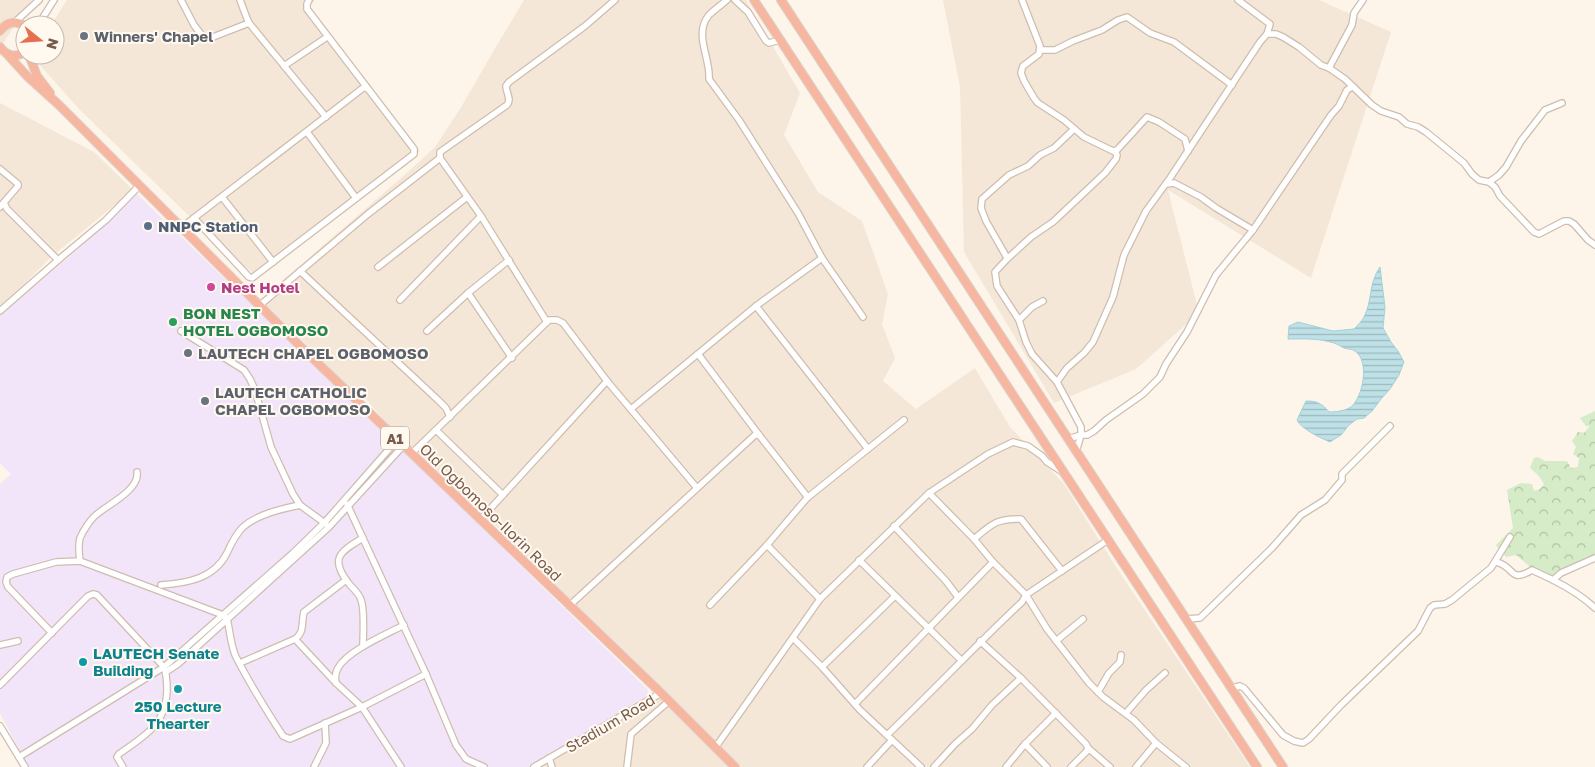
<svg xmlns="http://www.w3.org/2000/svg" width="1595" height="767" font-family="'Golos Text',sans-serif">
	<style>
		.residential { fill: #f5e7d7 }
		.education { fill: #f2e5f9 }
		.forest { fill: url(#forest-crowns) }
		.water { fill: url(#water-rules); stroke: #a3d1d9 }
		.lines { fill: none; stroke-linecap: round; stroke-linejoin: round }
		.minor-casing { stroke: #cfbdae; stroke-width: 8 }
		.highway-casing { stroke: #dcd4d0; stroke-width: 10 }
		.minor { stroke: #fff; stroke-width: 5.5 }
		.highway { stroke: #f7b6a0; stroke-width: 8 }
		.worship-dot { fill: #6b7280; stroke: #fff9f0; stroke-width: 2 }
		.service-dot { fill: #5c6f8a; stroke: #fff9f0; stroke-width: 2 }
		.hotel-dot { fill: #d1479c; stroke: #fff9f0; stroke-width: 2 }
		.leisure-dot { fill: #2e9e5b; stroke: #fff9f0; stroke-width: 2 }
		.culture-dot { fill: #0f9aa8; stroke: #fff9f0; stroke-width: 2 }
		.labels { text-anchor: middle; dominant-baseline: central; stroke-width: 4; stroke-linejoin: round; paint-order: stroke }
		.shield { fill: #fff9f0; stroke: #a08a7d; stroke-width: 1 }
		.shield-label { font-size: 14px; font-weight: bold; fill: #785b4c }
		.worship-label { font-size: 15px; font-weight: bold; fill: #5b616d; stroke: #fff9f0; text-anchor: start }
		.service-label { font-size: 15px; font-weight: bold; fill: #4e5e75; stroke: #fff9f0; text-anchor: start }
		.hotel-label { font-size: 15px; font-weight: bold; fill: #b23c85; stroke: #fff9f0; text-anchor: start }
		.leisure-label { font-size: 15px; font-weight: bold; fill: #27864d; stroke: #fff9f0; text-anchor: start }
		.street-label { font-size: 15px; fill: #785b4c; stroke: #fff9f0 }
		.culture-label { font-size: 15px; font-weight: bold; fill: #0d838f; stroke: #fff9f0; text-anchor: start }
	</style>
	<defs>
		<pattern id="forest-crowns" width="20" height="18" patternUnits="userSpaceOnUse" patternTransform="scale(1.25)"><rect width="20" height="18" fill="#d6ebc7"/><path d="M2 6a3 3 0 1 1 6 0M12 15a3 3 0 1 1 6 0" fill="none" stroke="#b2c1a4"/></pattern>
		<pattern id="water-rules" width="6" height="5" patternUnits="userSpaceOnUse" patternTransform="scale(1.25)"><rect width="6" height="5" fill="#bde1e7"/><path d="M0 2.5h6" fill="none" stroke="#9eb9bd"/></pattern>
	</defs>
	<rect width="100%" height="100%" fill="#fdf5e9"/>
	<g class="residential">
		<polygon points="0,0 32,0 0,48"/>
		<polygon points="67,0 315,0 309,6 420,151 254,274 222,248 78,108 39,64 41,55 55,55 55,25 51,25"/>
		<polygon points="524,0 746,0 800,93 784,135 818,192 862,221 888,294 882,324 895,358 883,381 916,409 975,368 1010,427 1064,484 1118,570 1250,767 537,767 664,693 498,528 385,421 363,396 349,387 299,337 259,301 409,171 435,147 460,109 497,45"/>
		<polygon points="943,0 1319,0 1391,32 1311,278 1168,190 1199,313 1136,369 1054,403 964,252 960,87"/>
		<polygon points="0,103 94,152 133,190 50,258 0,309"/>
	</g>
	<polygon class="education" points="136,193 391,439 648,690 647,697 529,767 28,767 0,713 0,484 11,474 0,463 0,316 80,247"/>
	<path class="forest" d="M1595,411V556C1577,564 1567,563 1553,579L1534,570L1516,555L1506,557L1496,545L1513,528L1507,490L1521,483L1532,484L1534,491L1540,489L1544,484L1538,475L1530,468L1534,458L1538,457L1545,461H1567L1571,468L1578,467L1579,458L1573,454L1576,447L1572,441L1578,432L1584,433L1590,426H1586L1580,418Z"/>
	<path class="water" d="M1380,267L1385,307L1383,328L1391,342L1398,351L1404,362L1399,375L1390,389L1381,399L1372,411L1364,418L1357,419L1349,425L1341,435L1330,442C1321,438 1301,429 1297,420L1306,401C1316,401 1322,403 1329,412C1336,412 1344,411 1351,407C1363,397 1370,361 1355,351C1352,349 1347,349 1344,348C1340,346 1337,344 1334,343C1319,338 1302,339 1288,339L1289,326L1298,322L1333,331L1354,329C1358,325 1362,321 1364,317C1373,299 1368,284 1380,267Z"/>
	<g class="lines">
		<defs>
			<g id="minor">
				<polyline points="181,0 194,25 203,37 213,37 249,23"/>
				<polyline points="240,0 246,16 249,23 326,117"/>
				<path d="M727,0C721,5 714,10 709,15C693,34 711,59 709,79L739,120L798,213L822,258L863,317"/>
				<polyline points="735,0 748,12 766,41 769,43 780,40"/>
				<polyline points="1022,0 1040,46 1039,54 1023,66 1022,69 1021,73 1024,81 1034,98 1038,103 1064,120 1084,137 1113,151 1117,150 1147,117 1159,122 1185,139 1188,151"/>
				<polyline points="1238,0 1270,24 1267,34"/>
				<polyline points="15,22 39,0"/>
				<polyline points="38,25 54,0"/>
				<polyline points="1040,50 1055,50 1073,41 1102,30 1118,20 1127,17 1150,33 1174,42 1232,85"/>
				<polyline points="284,66 327,37"/>
				<polyline points="1329,68 1352,25 1354,13 1363,0"/>
				<polyline points="307,132 356,198"/>
				<polyline points="440,158 481,216 547,322"/>
				<polyline points="0,169 18,184 18,186 0,207"/>
				<polyline points="1489,182 1499,175 1506,167 1521,141 1545,110 1562,103"/>
				<polyline points="1166,184 1174,183 1201,197 1216,208 1253,230 1331,115 1339,106 1347,90 1352,87"/>
				<polyline points="222,197 273,262"/>
				<polyline points="4,203 7,209 58,260"/>
				<polyline points="194,218 249,277 252,278 414,154 414,149 307,9 307,4 309,0"/>
				<polyline points="181,228 363,88 367,88"/>
				<polyline points="1007,259 1031,237 1053,222 1105,173 1116,159 1117,155 1115,152"/>
				<polyline points="378,267 467,197"/>
				<polyline points="300,271 438,400 446,408 450,417"/>
				<polyline points="468,293 512,358"/>
				<polyline points="400,300 481,216"/>
				<path d="M259,306L368,214L440,158V152L507,105C512,99 506,93 506,86L509,82L585,26L615,0"/>
				<polyline points="756,306 868,449"/>
				<polyline points="0,311 64,255 106,220 139,186"/>
				<polyline points="1019,320 1032,307 1043,301"/>
				<polyline points="181,331 244,370 250,379 255,390 271,447 293,494 300,505 326,524"/>
				<polyline points="427,331 468,293 509,260"/>
				<polyline points="698,354 759,435 806,495 807,498"/>
				<polyline points="1057,382 1032,354 1026,342 1019,320 997,286 995,272 1007,259 1006,256 986,221 981,208 982,199 1009,175 1028,166 1040,155 1054,148 1074,129"/>
				<polyline points="631,409 756,306 822,258"/>
				<polyline points="436,430 503,495"/>
				<polyline points="1068,439 1081,435 1087,435 1094,431 1106,420 1143,394 1160,377 1166,364 1187,332 1216,275 1253,230"/>
				<polyline points="1076,452 1081,435 1081,427 1057,382 1067,368 1084,353 1093,342 1113,297 1124,255 1146,211 1170,178 1260,42 1267,34 1276,34 1283,37 1299,47 1321,65 1329,68 1345,79 1372,105 1381,111 1399,117 1407,124 1418,127 1426,132 1464,163 1472,174 1479,180 1489,182 1495,187 1500,196 1534,232 1539,234 1564,221 1569,221 1574,224 1588,240 1595,245"/>
				<polyline points="411,454 549,320 557,320 563,323 607,381 697,488"/>
				<polyline points="929,493 974,539 993,562 1026,595 1047,629 1089,683 1103,697 1134,720 1156,743 1186,767"/>
				<polyline points="347,504 426,674 456,745 466,759 484,767"/>
				<polyline points="480,520 607,381"/>
				<polyline points="894,526 946,581 958,597"/>
				<path d="M363,538C339,552 329,559 350,585C354,589 360,595 361,600C365,610 363,634 363,646"/>
				<path d="M974,539C993,523 996,519 1021,519L1062,571"/>
				<polyline points="767,545 820,599"/>
				<polyline points="859,560 961,660"/>
				<path d="M80,561C79,554 78,546 80,538C83,531 90,520 96,515C107,505 140,490 137,472"/>
				<path d="M1496,562C1515,566 1509,584 1532,570L1553,580L1561,573L1595,558"/>
				<path d="M1553,580C1569,588 1582,596 1595,608"/>
				<path d="M161,585C187,583 214,579 227,553C231,544 235,535 243,527C258,514 281,509 300,505"/>
				<polyline points="710,605 767,545 807,498 904,420"/>
				<polyline points="569,606 755,435 759,435"/>
				<polyline points="1186,619 1200,618 1272,548 1301,515 1325,500 1342,480 1342,474 1390,426"/>
				<path d="M52,633L8,587L6,582L7,577L13,574L56,562L80,561L223,615L227,619C230,631 231,647 236,657C250,684 266,710 283,736L290,739L362,707L426,674"/>
				<polyline points="793,638 822,667 860,710 921,767"/>
				<polyline points="295,639 336,683 362,707 401,767"/>
				<polyline points="980,641 1021,678 1086,744 1088,748 1087,751 1071,767"/>
				<polyline points="1056,641 1083,619"/>
				<polyline points="0,645 18,641"/>
				<path d="M240,663L295,639C305,632 301,623 304,612L346,580"/>
				<polyline points="822,667 895,596"/>
				<polyline points="166,672 178,664 329,527 403,446"/>
				<path d="M336,683C335,678 335,673 338,668C347,651 387,634 404,625"/>
				<path d="M0,685L88,596L93,594L97,595L164,667C167,675 167,683 167,691C166,725 144,736 119,754L117,757L123,767"/>
				<polyline points="1232,688 1240,686 1244,688 1283,735 1294,741 1303,743 1309,739 1341,705 1418,631 1430,608 1434,605 1445,604 1452,600 1491,568 1510,537"/>
				<polyline points="1098,692 1109,673 1120,662 1121,655"/>
				<polyline points="855,704 993,562"/>
				<polyline points="1126,713 1146,690 1165,673"/>
				<polyline points="0,726 25,767"/>
				<path d="M887,735C933,691 976,645 1022,602L1026,595L1108,540"/>
				<polyline points="1025,744 1047,767"/>
				<polyline points="715,748 820,599 929,493 988,454 1013,442 1028,446 1042,456 1047,462 1064,473"/>
				<polyline points="1088,748 1110,767"/>
				<polyline points="19,757 164,667 293,553 325,522 397,440"/>
				<polyline points="549,758 552,767"/>
				<polyline points="314,767 326,743 325,723"/>
				<polyline points="534,767 661,693"/>
				<polyline points="627,767 631,734 668,702"/>
				<polyline points="867,767 892,740"/>
				<polyline points="934,767 955,744 972,729 992,705 1021,678"/>
				<polyline points="1006,767 1025,744 1056,713"/>
				<polyline points="1136,767 1156,743"/>
			</g>
			<g id="highway">
				<polyline points="754,0 1257,767"/>
				<polyline points="781,0 1283,767"/>
				<path d="M0,31C7,22 15,20 25,26"/>
				<path d="M0,47C7,56 15,58 25,52"/>
				<polyline points="7,54 27,76 59,105 300,346 661,693 735,767"/>
				<polyline points="29,55 37,76 50,93"/>
			</g>
		</defs>
		<use href="#minor" class="minor-casing"/>
		<use href="#highway" class="highway-casing"/>
		<use href="#minor" class="minor"/>
		<use href="#highway" class="highway"/>
	</g>
	<g class="worship-dot">
		<circle cx="84" cy="36" r="5"/>
		<circle cx="188" cy="353" r="5"/>
		<circle cx="205" cy="401" r="5"/>
	</g>
	<circle class="service-dot" cx="148" cy="226" r="5"/>
	<circle class="hotel-dot" cx="211" cy="287" r="5"/>
	<circle class="leisure-dot" cx="173" cy="322" r="5"/>
	<g class="culture-dot">
		<circle cx="83" cy="662" r="5"/>
		<circle cx="178" cy="689" r="5"/>
	</g>
	<g class="labels">
		<rect class="shield" x="381" y="426.5" width="28" height="23" rx="4"/>
		<g class="shield-label">
			<text x="395" y="438">A1</text>
		</g>
		<g class="worship-label">
			<text x="94" y="36">Winners' Chapel</text>
			<text x="198" y="353">LAUTECH CHAPEL OGBOMOSO</text>
			<text x="215" y="392">LAUTECH CATHOLIC<tspan x="215" dy="17">CHAPEL OGBOMOSO</tspan></text>
		</g>
		<g class="service-label">
			<text x="158" y="226">NNPC Station</text>
		</g>
		<g class="hotel-label">
			<text x="221" y="287">Nest Hotel</text>
		</g>
		<g class="leisure-label">
			<text x="183" y="313">BON NEST<tspan x="183" dy="17">HOTEL OGBOMOSO</tspan></text>
		</g>
		<g class="street-label">
			<text transform="translate(491 512) rotate(44)">Old Ogbomoso-Ilorin Road</text>
			<text transform="translate(610 723) rotate(-30)">Stadium Road</text>
		</g>
		<g class="culture-label">
			<text x="93" y="653">LAUTECH Senate<tspan x="93" dy="17">Building</tspan></text>
			<text x="178" y="706" text-anchor="middle">250 Lecture<tspan x="178" dy="17">Thearter</tspan></text>
		</g>
	</g>
	<g transform="translate(40 40) rotate(107)"><circle r="24" fill="#fff9f0" stroke="#c9baae"/>
	<path d="M0-4L9 19L0 12L-9 19Z" fill="#e6704e"/>
	<text y="-8" font-size="14" font-weight="bold" text-anchor="middle" fill="#785b4c">N</text>
	</g>
</svg>
